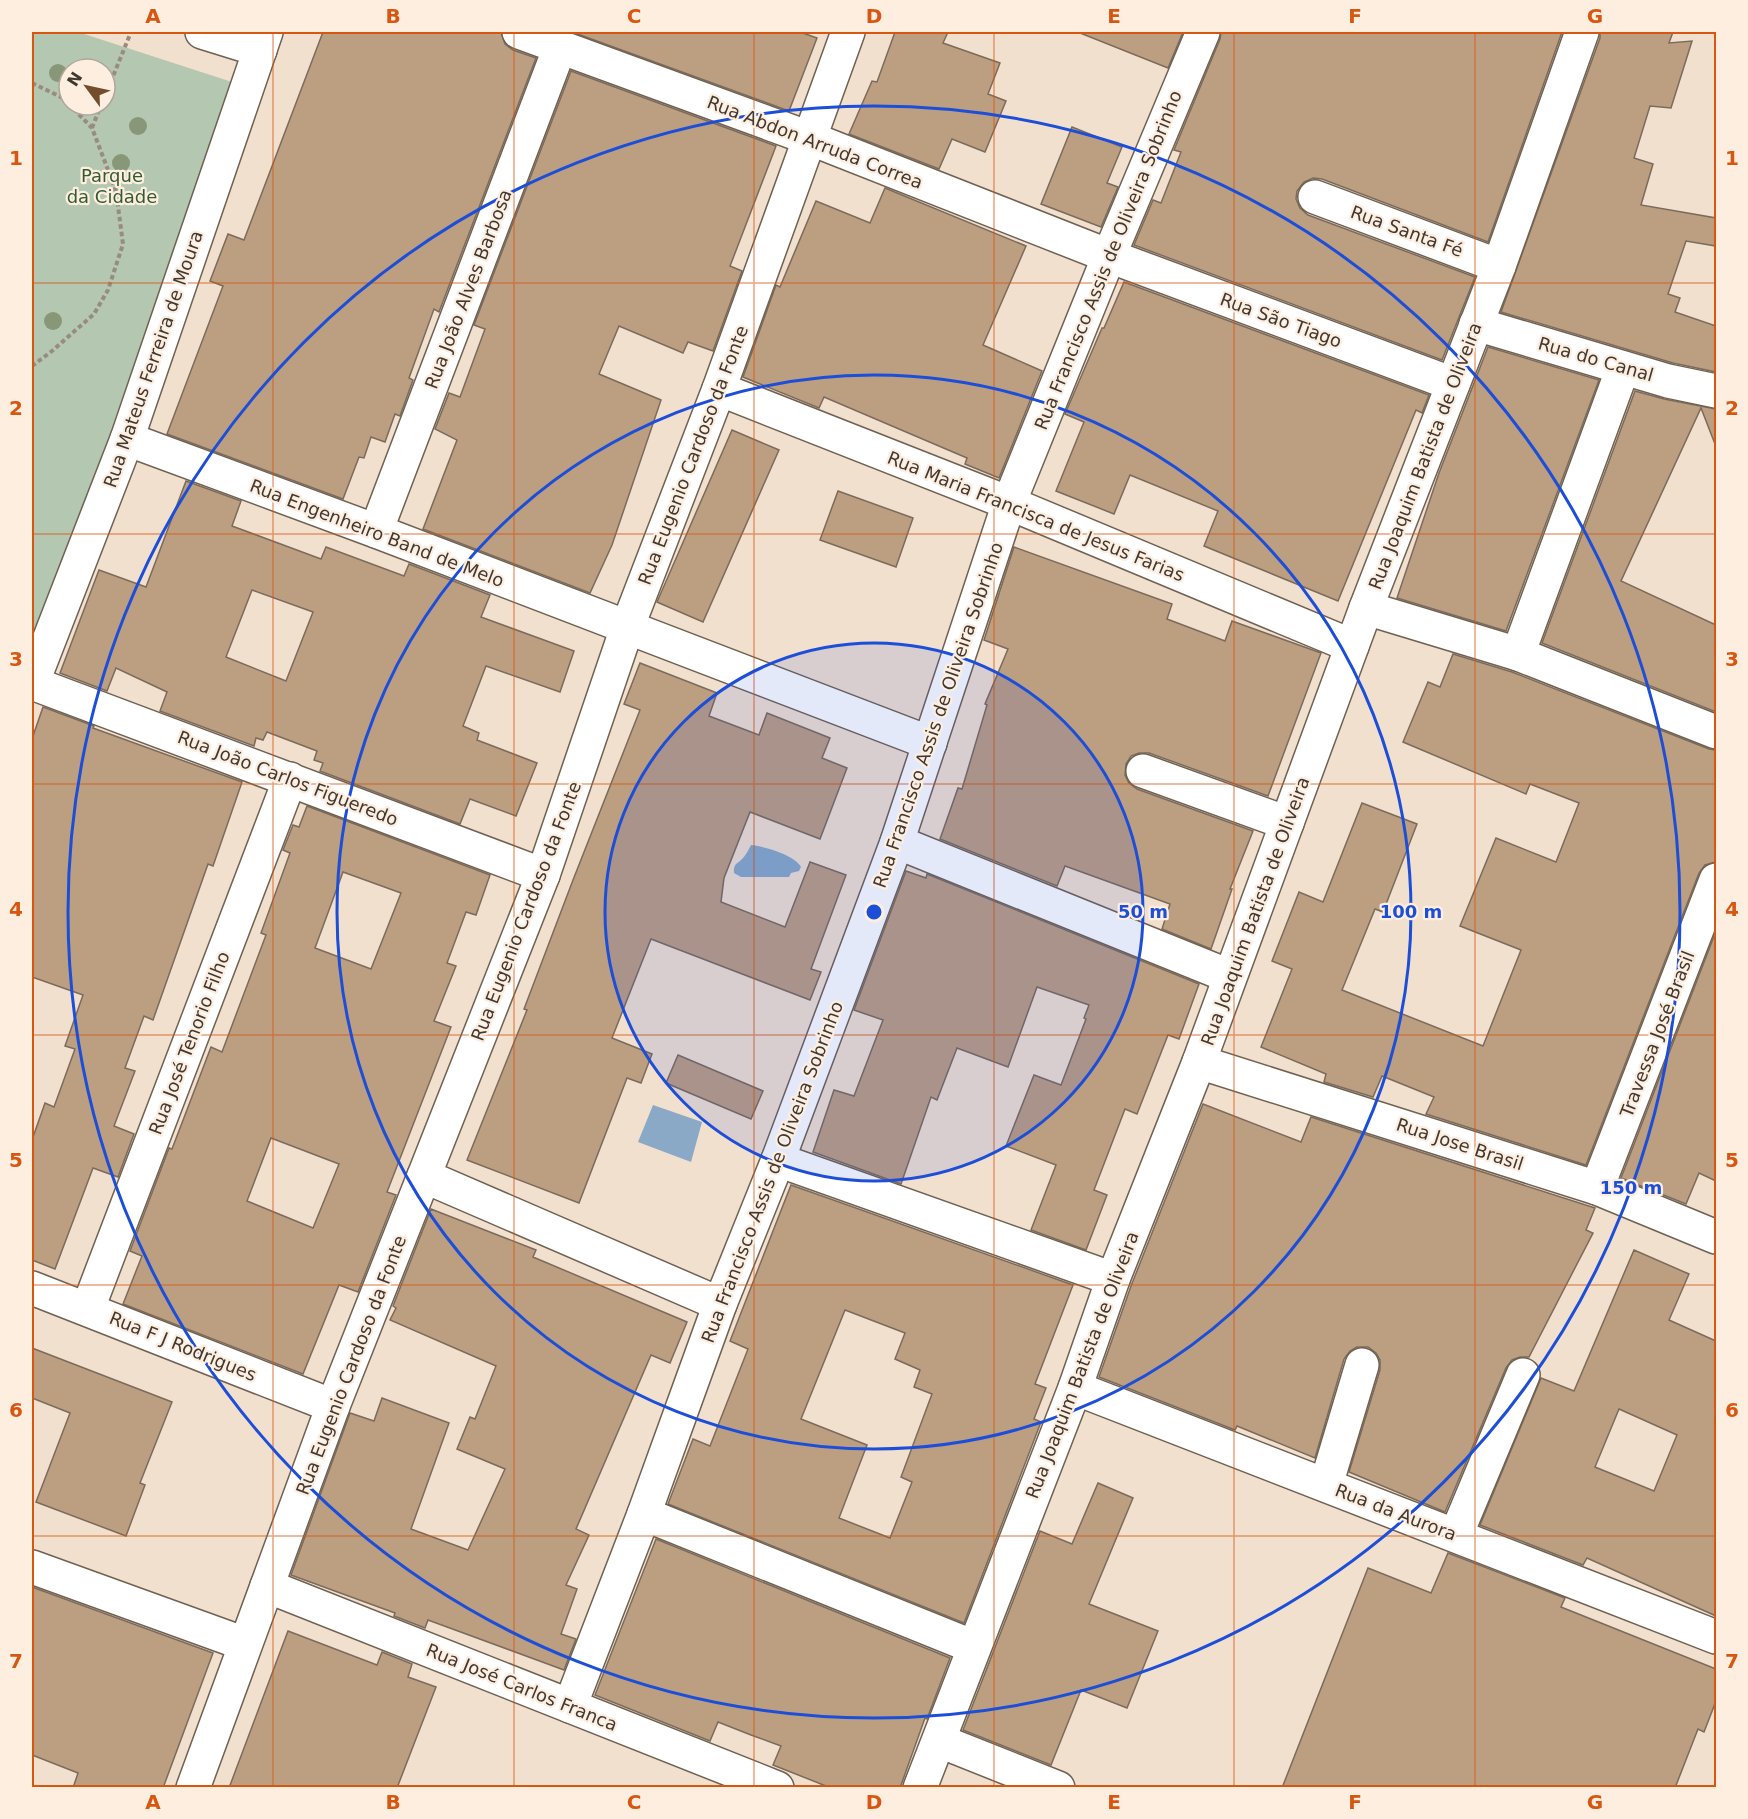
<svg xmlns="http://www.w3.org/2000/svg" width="1748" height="1819" font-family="'DejaVu Sans',sans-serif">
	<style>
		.green { fill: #b3c7b1; fill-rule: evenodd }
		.water { fill: #89a9c6 }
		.building { fill: #bc9e80; stroke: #7b6b5c; stroke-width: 1.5; fill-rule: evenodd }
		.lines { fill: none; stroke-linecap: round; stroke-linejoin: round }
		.minor-casing { stroke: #706151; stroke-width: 36 }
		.path { stroke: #988b7f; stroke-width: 4; stroke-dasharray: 4.5 3; stroke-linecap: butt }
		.minor { stroke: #fff; stroke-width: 33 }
		.tree { fill: #889778 }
		.grid { fill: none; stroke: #d75610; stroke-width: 1.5; stroke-opacity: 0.55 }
		.ring { fill: none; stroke: #1d4ed8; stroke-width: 3 }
		.labels { text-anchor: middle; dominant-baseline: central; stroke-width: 4.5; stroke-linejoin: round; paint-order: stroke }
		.street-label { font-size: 18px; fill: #403932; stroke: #fdeee0 }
		.park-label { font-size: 18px; fill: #325c30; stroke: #fdeee0 }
		.centre { fill: #1d4ed8; stroke: #fdeee0; stroke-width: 3 }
		.ring-label { font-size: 18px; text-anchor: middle; font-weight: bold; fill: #1d4ed8; stroke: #fdeee0; stroke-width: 4.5; stroke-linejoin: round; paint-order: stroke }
		.neatline { fill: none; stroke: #d75610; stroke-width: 2 }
		.grid-label { font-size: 20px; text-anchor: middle; font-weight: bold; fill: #d75610 }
	</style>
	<rect width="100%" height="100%" fill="#f2e0cf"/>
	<path class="green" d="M32,32H78L232,82L108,439L32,641ZM69,69H105V105H69Z"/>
	<g class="water">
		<path d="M751,845C763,846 795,855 801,867L799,871L791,873L789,877H741L734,873C733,863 738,864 743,858C746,855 749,849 751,845Z"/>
		<polygon points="653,1105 702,1122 691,1162 638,1142"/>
	</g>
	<g class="building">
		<polygon points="323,32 501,32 505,44 513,50 536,58 439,312 434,309 409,378 413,380 400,416 395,414 385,442 371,437 364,458 359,457 343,499 167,434 223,286 210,281 228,234 244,240"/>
		<polygon points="572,32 800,32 817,38 789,111"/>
		<polygon points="895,32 948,32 943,43 1000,63 988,94 1006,101 985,152 952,139 939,169 849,134 872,81 877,82"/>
		<polygon points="1080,32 1183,32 1168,68 1080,33"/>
		<polygon points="1221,32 1562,32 1488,242 1322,179 1313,178 1304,182 1297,191 1296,199 1300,208 1308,215 1475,277 1442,360 1134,245 1153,200 1161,203 1181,152 1174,150 1220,39"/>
		<polygon points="1600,32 1673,32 1669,43 1692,41 1671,108 1650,106 1634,158 1653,164 1641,205 1716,218 1716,246 1686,241 1668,294 1680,298 1675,312 1716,326 1716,372 1673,363 1501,312 1600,38"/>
		<polygon points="571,71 776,146 732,261 730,266 742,271 713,351 688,342 683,353 619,326 599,374 661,400 612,545 590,593 423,529 457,440 435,429 449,393 460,397 485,329 474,325"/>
		<polygon points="1072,127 1122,147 1107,183 1118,187 1101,227 1041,204"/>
		<polygon points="885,188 1026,246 983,345 1042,371 999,478 965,464 967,458 824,397 819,408 743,377 776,285 780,287 816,201 870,223"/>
		<polygon points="1124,282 1429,395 1422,413 1416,410 1338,601 1204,546 1218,511 1130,475 1114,514 1056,491 1084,422 1065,414 1102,328 1104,328"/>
		<polygon points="1488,347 1599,380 1506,631 1397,598 1439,473"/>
		<polygon points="1635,391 1664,399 1716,409 1716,444 1715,444 1701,408 1621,581 1716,625 1716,712 1542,643"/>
		<polygon points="732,430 779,450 703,622 657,602"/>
		<path d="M186,481L241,501L232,526L321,559L326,547L404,576L409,564L490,595L481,617L574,651L560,692L486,666L463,726L479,733L477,740L537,763L516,816L470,799L460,824L320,771L323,763L314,760L317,751L267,732L263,740L256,738L254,746L160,711L167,692L116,668L107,691L60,673L99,570L146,587ZM252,590L313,612L286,681L226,657Z"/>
		<polygon points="838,491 913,518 896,567 820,540"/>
		<polygon points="1014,547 1172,604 1167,619 1225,641 1232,621 1321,653 1268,796 1149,753 1139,753 1131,756 1126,764 1125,775 1129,783 1137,789 1253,831 1230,889 1232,889 1211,949 1162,929 1170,904 1065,866 1057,886 940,839 958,788 962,789 987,705 985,704 1008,649 984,640"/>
		<polygon points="1453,654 1512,672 1709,749 1716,750 1716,862 1705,865 1699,873 1586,1165 1426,1114 1434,1097 1382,1076 1373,1097 1324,1082 1326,1074 1261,1047 1292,969 1272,961 1299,892 1323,902 1362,803 1417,824 1383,912 1375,909 1342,990 1483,1046 1521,950 1460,926 1496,838 1556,862 1579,803 1530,784 1526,794 1403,742 1428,682 1440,687"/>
		<polygon points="640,663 717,693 709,716 759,735 767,713 830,738 822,758 847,768 820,839 750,812 724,878 721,902 785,927 810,862 846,875 811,969 821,972 810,1000 651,939 612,1038 652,1054 641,1083 627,1078 579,1203 467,1160 527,1010 524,1009 573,880 640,710 624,704"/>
		<polygon points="43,707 94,726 93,728 242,782 213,866 208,864 153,1020 144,1016 125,1068 135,1071 114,1126 134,1134 118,1177 93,1168 55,1269 32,1260 32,1140 45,1103 54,1107 75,1049 65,1046 83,995 32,977 32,739"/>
		<path d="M307,806L490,875L476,915L466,912L447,963L456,966L434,1021L451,1027L387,1192L396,1195L358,1292L339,1285L303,1374L123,1304L142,1256L130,1251L169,1148L172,1149L211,1047L222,1052L266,935L261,933L290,853L283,850L293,825L299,827ZM343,872L401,893L371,969L315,948ZM271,1138L339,1164L313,1228L247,1201Z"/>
		<polygon points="906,871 926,878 927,874 1199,984 1179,1039 1168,1035 1137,1114 1125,1109 1094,1190 1107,1195 1086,1250 1031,1230 1056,1165 1006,1146 1034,1075 1061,1085 1086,1019 1084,1018 1089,1005 1037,987 1008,1067 957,1048 937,1100 931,1097 901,1184 813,1152 834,1090 854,1096 883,1020 854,1010"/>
		<polygon points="1716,931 1716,1181 1699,1173 1686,1204 1621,1178"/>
		<polygon points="678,1055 763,1091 751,1119 666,1083"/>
		<polygon points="1203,1104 1301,1142 1311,1117 1595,1208 1586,1230 1593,1233 1529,1357 1520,1357 1512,1360 1506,1368 1445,1512 1349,1472 1380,1370 1380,1360 1376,1353 1368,1347 1357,1347 1350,1351 1344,1359 1315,1458 1237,1426 1235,1430 1099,1377 1131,1286"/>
		<path d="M791,1185L1073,1285L1035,1384L1046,1388L1034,1419L1041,1422L964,1623L668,1504L693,1439L710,1446L748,1349L730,1341ZM845,1310L905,1333L895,1359L920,1370L914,1387L932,1394L901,1477L912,1482L890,1538L839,1518L867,1445L801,1419Z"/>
		<polygon points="431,1209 536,1250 533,1257 687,1322 670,1363 651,1355 576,1529 589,1535 566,1585 577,1589 561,1634 576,1639 564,1670 428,1620 425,1628 394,1616 395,1613 291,1575 350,1413 374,1421 382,1398 449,1423 411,1529 468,1550 505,1469 457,1449 470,1417 475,1419 496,1366 390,1320 396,1308 393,1306"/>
		<path d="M1634,1250L1689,1274L1669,1320L1716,1341V1616L1587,1558L1583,1565L1480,1525L1541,1378L1574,1391ZM1619,1409L1677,1435L1654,1491L1595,1467Z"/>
		<polygon points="32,1348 172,1402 140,1483 145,1485 126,1536 36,1502 70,1413 32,1398"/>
		<polygon points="1098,1483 1133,1498 1089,1604 1158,1631 1127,1708 1081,1690 1051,1765 963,1730 1040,1531 1072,1544"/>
		<polygon points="656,1539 950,1658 927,1719 925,1718 900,1788 831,1788 773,1765 781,1746 751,1735 718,1722 710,1741 595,1695"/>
		<polygon points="1448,1553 1565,1598 1561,1607 1716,1669 1716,1701 1704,1732 1698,1729 1675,1788 1282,1788 1368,1568 1431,1593"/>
		<polygon points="32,1587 213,1653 163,1788 73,1788 78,1773 32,1755"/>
		<polygon points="288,1631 377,1665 382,1652 412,1664 408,1677 436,1687 397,1788 229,1788"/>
	</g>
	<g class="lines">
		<defs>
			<g id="minor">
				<polyline points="202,32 260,50"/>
				<polyline points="519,32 809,138 1109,256 1453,384"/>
				<polyline points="1315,197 1499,266"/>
				<polyline points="1476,324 1668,381 1716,391"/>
				<polyline points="719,389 1009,503 1352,646"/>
				<polyline points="127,439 376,531 930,743"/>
				<polyline points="376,531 560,47"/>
				<polyline points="1366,608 1518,654 1716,732"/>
				<polyline points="1518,654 1623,368"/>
				<polyline points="32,683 543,875"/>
				<polyline points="32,684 127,439 266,32"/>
				<polyline points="1143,771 1287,823"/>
				<polyline points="897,842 1229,976"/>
				<polyline points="1199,1062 1597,1188 1716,1237"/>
				<polyline points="778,1160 1113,1279"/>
				<polyline points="424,1176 720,1304"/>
				<polyline points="1597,1188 1716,880"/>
				<polyline points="32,1288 333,1406"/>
				<polyline points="88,1308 290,779"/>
				<polyline points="1075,1388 1716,1637"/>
				<polyline points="1326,1485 1362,1365"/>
				<polyline points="644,1514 974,1647"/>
				<polyline points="1456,1535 1523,1375"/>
				<polyline points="32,1567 245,1644"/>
				<polyline points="267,1586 777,1788"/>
				<polyline points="570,1706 644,1514 720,1304 778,1160 897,842 1009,503 1109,256 1203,32"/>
				<polyline points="940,1741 1058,1788"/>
				<polyline points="193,1788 333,1406 543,875 627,628 719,389 848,32"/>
				<polyline points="920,1788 1075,1388 1113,1279 1199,1062 1366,608 1499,266 1582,32"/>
			</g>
		</defs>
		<use href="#minor" class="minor-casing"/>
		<g class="path">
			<polyline points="32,83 65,99 69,103"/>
			<polyline points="105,96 131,32"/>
			<polyline points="92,128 101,105"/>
			<polyline points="32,366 52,351 94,314 108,290 123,244 116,191 92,128 70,105"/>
		</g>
		<use href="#minor" class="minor"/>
	</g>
	<g class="tree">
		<circle cx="58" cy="73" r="9"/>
		<circle cx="138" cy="126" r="9"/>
		<circle cx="121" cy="163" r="9"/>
		<circle cx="53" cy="321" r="9"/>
	</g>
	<path class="grid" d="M273,32V1788M514,32V1788M754,32V1788M994,32V1788M1234,32V1788M1475,32V1788M32,283H1716M32,534H1716M32,784H1716M32,1035H1716M32,1285H1716M32,1536H1716"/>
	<circle cx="874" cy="912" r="269" fill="#1d4ed8" fill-opacity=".12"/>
	<g class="ring">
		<circle cx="874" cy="912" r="269"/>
		<circle cx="874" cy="912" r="537"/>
		<circle cx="874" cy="912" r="806"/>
	</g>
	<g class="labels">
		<g class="street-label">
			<text transform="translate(815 142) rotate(21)">Rua Abdon Arruda Correa</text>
			<text transform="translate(1407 231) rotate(20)">Rua Santa Fé</text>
			<text transform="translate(1108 260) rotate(-68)">Rua Francisco Assis de Oliveira Sobrinho</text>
			<text transform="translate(468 289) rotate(-69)">Rua João Alves Barbosa</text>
			<text transform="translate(1281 320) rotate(20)">Rua São Tiago</text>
			<text transform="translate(153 359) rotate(-71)">Rua Mateus Ferreira de Moura</text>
			<text transform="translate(1596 359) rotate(16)">Rua do Canal</text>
			<text transform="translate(693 455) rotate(-69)">Rua Eugenio Cardoso da Fonte</text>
			<text transform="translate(1425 456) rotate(-69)">Rua Joaquim Batista de Oliveira</text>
			<text transform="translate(1036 516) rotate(22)">Rua Maria Francisca de Jesus Farias</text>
			<text transform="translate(377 533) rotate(21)">Rua Engenheiro Band de Melo</text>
			<text transform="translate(938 715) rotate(-71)">Rua Francisco Assis de Oliveira Sobrinho</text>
			<text transform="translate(288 778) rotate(21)">Rua João Carlos Figueredo</text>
			<text transform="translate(526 911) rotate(-69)">Rua Eugenio Cardoso da Fonte</text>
			<text transform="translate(1255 911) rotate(-70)">Rua Joaquim Batista de Oliveira</text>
			<text transform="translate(1657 1034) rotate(-69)">Travessa José Brasil</text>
			<text transform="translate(189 1043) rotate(-69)">Rua José Tenorio Filho</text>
			<text transform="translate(1460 1144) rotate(18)">Rua Jose Brasil</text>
			<text transform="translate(772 1172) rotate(-69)">Rua Francisco Assis de Oliveira Sobrinho</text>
			<text transform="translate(183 1346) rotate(22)">Rua F J Rodrigues</text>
			<text transform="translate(351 1365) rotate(-69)">Rua Eugenio Cardoso da Fonte</text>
			<text transform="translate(1082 1365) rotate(-69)">Rua Joaquim Batista de Oliveira</text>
			<text transform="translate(1396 1512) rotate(21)">Rua da Aurora</text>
			<text transform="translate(522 1687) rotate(22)">Rua José Carlos Franca</text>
		</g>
		<g class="park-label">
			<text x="112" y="175">Parque<tspan x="112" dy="21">da Cidade</tspan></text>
		</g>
	</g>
	<circle cx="874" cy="912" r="9" class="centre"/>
	<g class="ring-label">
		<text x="1143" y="918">50 m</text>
		<text x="1411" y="918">100 m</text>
		<text x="1631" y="1194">150 m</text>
	</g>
	<rect width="1748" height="1819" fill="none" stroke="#fdeee0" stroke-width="66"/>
	<g transform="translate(87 87) rotate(303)"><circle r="28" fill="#fdeee0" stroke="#b1a69a" stroke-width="1.5"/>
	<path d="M0-4.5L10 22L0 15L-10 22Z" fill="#744e2b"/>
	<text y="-9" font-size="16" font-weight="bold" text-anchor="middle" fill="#403932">N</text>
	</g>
	<rect x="33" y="33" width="1682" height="1753" class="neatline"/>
	<g class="grid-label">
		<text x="153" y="23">A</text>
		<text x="393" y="23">B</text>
		<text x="634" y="23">C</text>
		<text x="874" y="23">D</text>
		<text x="1114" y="23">E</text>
		<text x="1355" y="23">F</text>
		<text x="1595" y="23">G</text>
		<text x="16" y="165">1</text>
		<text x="1732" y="165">1</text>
		<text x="16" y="415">2</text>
		<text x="1732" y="415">2</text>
		<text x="16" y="666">3</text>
		<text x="1732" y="666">3</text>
		<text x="16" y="916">4</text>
		<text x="1732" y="916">4</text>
		<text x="16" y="1167">5</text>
		<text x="1732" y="1167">5</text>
		<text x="16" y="1417">6</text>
		<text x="1732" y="1417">6</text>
		<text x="16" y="1668">7</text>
		<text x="1732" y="1668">7</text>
		<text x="153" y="1809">A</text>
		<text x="393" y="1809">B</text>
		<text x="634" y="1809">C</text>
		<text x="874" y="1809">D</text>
		<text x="1114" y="1809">E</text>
		<text x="1355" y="1809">F</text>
		<text x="1595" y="1809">G</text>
	</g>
</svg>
